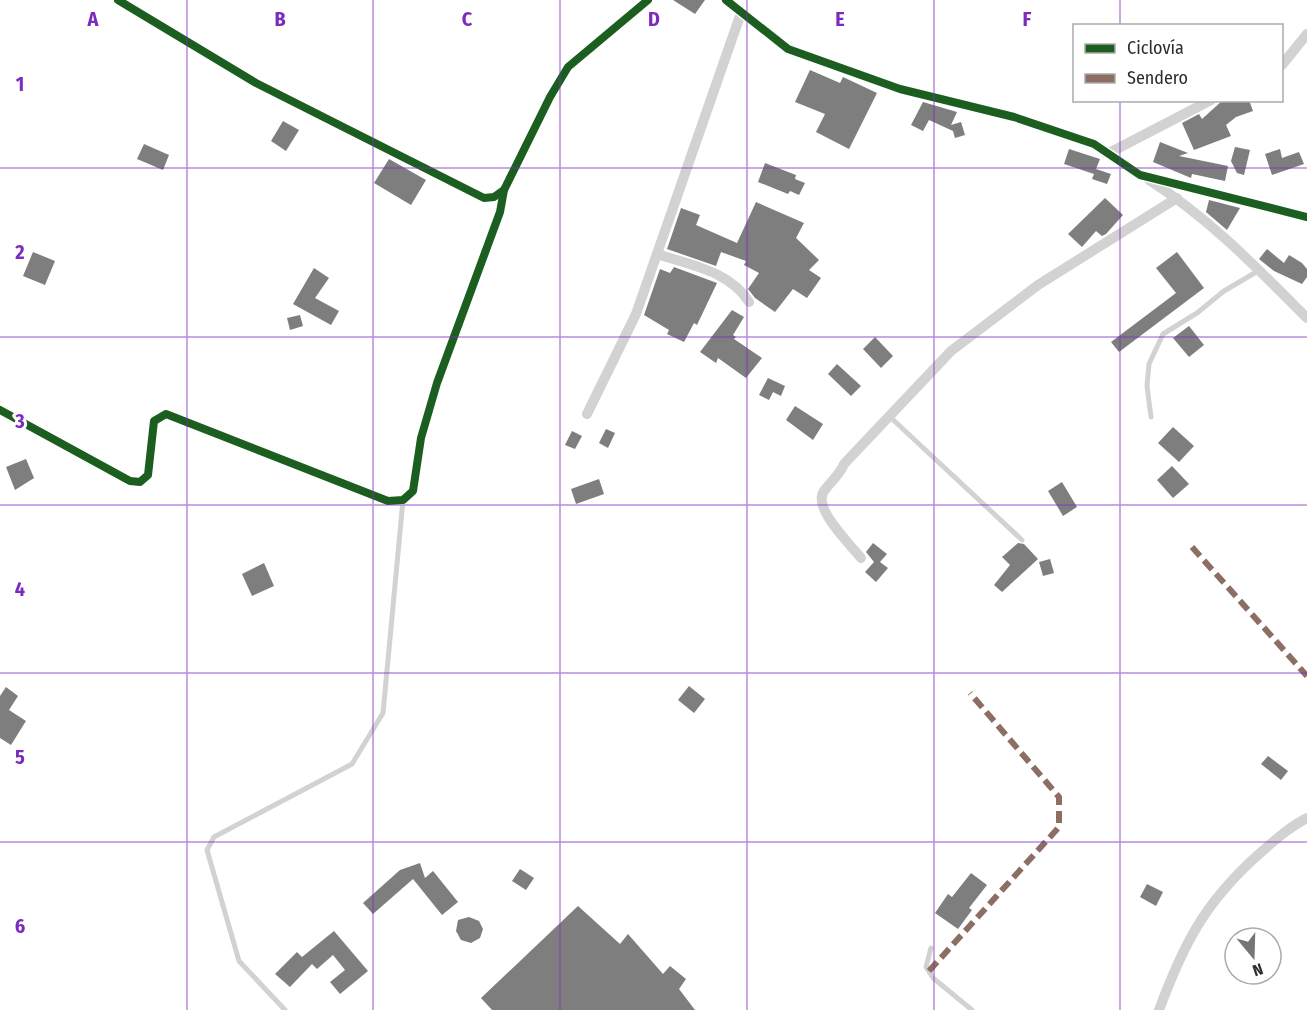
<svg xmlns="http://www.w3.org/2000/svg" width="1307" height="1010" font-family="'Fira Sans Condensed',sans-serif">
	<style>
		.building { fill: #7e7e7e }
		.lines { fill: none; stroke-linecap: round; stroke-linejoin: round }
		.lane { stroke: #d2d2d2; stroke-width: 5 }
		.street { stroke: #d2d2d2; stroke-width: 10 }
		.quiet { stroke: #8d6e63; stroke-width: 6; stroke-dasharray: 12 6; stroke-linecap: butt }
		.cycleway-casing { stroke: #fff; stroke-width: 11 }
		.cycleway { stroke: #1b5e20; stroke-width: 8 }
		.grid { fill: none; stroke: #7b2cbf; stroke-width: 1.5; stroke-opacity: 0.55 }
		.grid-label { font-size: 20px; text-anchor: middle; font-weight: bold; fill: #7b2cbf; stroke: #fff; stroke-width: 6; stroke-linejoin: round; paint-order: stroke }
	</style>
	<rect width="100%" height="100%" fill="#fff"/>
	<g class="building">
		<polygon points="673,0 705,0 695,14"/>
		<polygon points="810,70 840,83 843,77 877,93 849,149 816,132 825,114 795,102"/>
		<polygon points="1223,100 1249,100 1253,111 1236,117 1226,125 1231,136 1194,150 1182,123 1199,114 1202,119"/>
		<polygon points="923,102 957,112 951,125 961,122 965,135 955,138 953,131 929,120 923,131 911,125"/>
		<polygon points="283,121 299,130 286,151 271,141"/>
		<polygon points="1160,142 1188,153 1179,156 1228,166 1225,181 1192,174 1191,178 1153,162"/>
		<polygon points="144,144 169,155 163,170 137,159"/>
		<polygon points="1235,147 1250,150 1244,175 1237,173 1231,161"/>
		<polygon points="1069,149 1100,159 1096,169 1111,174 1107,184 1092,179 1094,174 1064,164"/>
		<polygon points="1280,149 1282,158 1299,152 1304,164 1272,175 1265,154"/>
		<polygon points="389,159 426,180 411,205 374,183"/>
		<polygon points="765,163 796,175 795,179 805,183 799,195 790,191 788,194 758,182"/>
		<polygon points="1105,198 1123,215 1106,234 1102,236 1096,231 1082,247 1068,234"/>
		<polygon points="1209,200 1240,208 1227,230 1206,212"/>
		<polygon points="756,202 804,223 796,238 819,260 809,270 821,278 807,298 793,289 775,312 755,298 748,289 759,273 744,265 746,261 721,252 716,266 667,249 681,208 700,215 696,225 737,243"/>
		<polygon points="1267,249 1284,263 1289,255 1302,263 1307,269 1307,277 1302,284 1274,271 1259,259"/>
		<polygon points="33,252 55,261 45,285 23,276"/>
		<polygon points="1177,252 1204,288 1119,352 1111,342 1176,293 1156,268"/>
		<polygon points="674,267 717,283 697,325 694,323 684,342 667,334 669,330 644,315 660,269 670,273"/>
		<polygon points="314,268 329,278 315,298 339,311 331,325 293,304"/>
		<polygon points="732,310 744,317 733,335 736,337 734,339 762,358 746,378 718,358 716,363 700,352"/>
		<polygon points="300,315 303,326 290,330 287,318"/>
		<polygon points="1189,326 1204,345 1189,357 1173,338"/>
		<polygon points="875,337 893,356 881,368 863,349"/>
		<polygon points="837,364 861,386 851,396 828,374"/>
		<polygon points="768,378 785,386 781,396 773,392 769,400 759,395"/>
		<polygon points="795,406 823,424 813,440 786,420"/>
		<polygon points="1173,427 1194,446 1179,462 1158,443"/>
		<polygon points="606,429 615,433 608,448 599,443"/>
		<polygon points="572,431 582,436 575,449 565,445"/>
		<polygon points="26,459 34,478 15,490 6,467"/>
		<polygon points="1172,466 1189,484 1173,498 1157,480"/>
		<polygon points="599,479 604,494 576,504 571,489"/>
		<polygon points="1062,482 1077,507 1063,516 1048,491"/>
		<polygon points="873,543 887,554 880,562 888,568 876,582 865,572 874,562 866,552"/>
		<polygon points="1018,543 1024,544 1038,559 1002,592 994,585 1010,565 1002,557"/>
		<polygon points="1050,559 1054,573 1043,576 1039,562"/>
		<polygon points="264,563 274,586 252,596 242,574"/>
		<polygon points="689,686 705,699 694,713 678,700"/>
		<polygon points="6,687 18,696 9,710 26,721 11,745 0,738 0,696"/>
		<polygon points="1268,756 1288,771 1281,780 1261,764"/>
		<polygon points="420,863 425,878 433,871 458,902 442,915 413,879 373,914 363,903 400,870"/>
		<polygon points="520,869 534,878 526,890 512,881"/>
		<polygon points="971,873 987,885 969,908 972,910 958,929 935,913 948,894 952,897"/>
		<polygon points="1147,884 1163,892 1156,906 1140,897"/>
		<polygon points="578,906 620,944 628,934 663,974 670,966 686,979 679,989 695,1010 492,1010 481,998"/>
		<polygon points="469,917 479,921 483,929 480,938 471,943 461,940 456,931 458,920"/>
		<polygon points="334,931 368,971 340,994 330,982 345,970 333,955 317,969 312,964 290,987 275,974 297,952 302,957"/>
	</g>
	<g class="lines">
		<g class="lane">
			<polyline points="889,416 1022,540"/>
			<polyline points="1151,417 1147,386 1149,364 1163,334 1197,313 1224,291 1258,271"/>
			<polyline points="931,948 926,967 933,978 972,1010"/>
			<polyline points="285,1010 239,961 207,850 214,837 352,764 383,713 403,500"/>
		</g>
		<g class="street">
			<polyline points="118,0 256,83 484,198 494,197 504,190 550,97 568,67 648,0"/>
			<polyline points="726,0 788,49 900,89 1014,117 1094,144 1140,175 1307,217"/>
			<polyline points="1282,65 1307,34"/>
			<polyline points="1109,153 1211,100"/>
			<path d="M1149,180C1208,217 1258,269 1307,318"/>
			<path d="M657,254C690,265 730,271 749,302"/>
			<polyline points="0,410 130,481 140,482 148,475 154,421 166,414 388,501 403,500 413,491 421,438 437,383 500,212 504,190"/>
			<polyline points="587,414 636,314 741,13"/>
			<path d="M861,558C850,544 812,508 824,491C831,481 839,476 844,464L951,351L1038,285L1177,198"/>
			<path d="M1159,1010C1184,943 1205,902 1259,854C1274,841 1289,827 1307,818"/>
		</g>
		<g class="quiet">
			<polyline points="1192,547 1307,676"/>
			<polyline points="929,971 1059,827 1059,797 970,693"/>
		</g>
		<defs>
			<g id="cycleway">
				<polyline points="118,0 256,83 484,198 494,197 504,190 550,97 568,67 648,0"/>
				<polyline points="726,0 788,49 900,89 1014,117 1094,144 1140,175 1307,217"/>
				<polyline points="0,410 130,481 140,482 148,475 154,421 166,414 388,501 403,500 413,491 421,438 437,383 500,212 504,190"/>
			</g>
		</defs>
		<use href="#cycleway" class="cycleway-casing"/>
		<use href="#cycleway" class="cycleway"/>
	</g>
	<path class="grid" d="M187,0V1010M373,0V1010M560,0V1010M747,0V1010M934,0V1010M1120,0V26M1120,100V1010M0,168H1307M0,337H1307M0,505H1307M0,673H1307M0,842H1307"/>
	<g class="grid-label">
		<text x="93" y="26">A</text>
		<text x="280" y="26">B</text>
		<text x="467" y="26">C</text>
		<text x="654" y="26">D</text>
		<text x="840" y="26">E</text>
		<text x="1027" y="26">F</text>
		<text x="20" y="91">1</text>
		<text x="20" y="259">2</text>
		<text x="20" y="428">3</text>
		<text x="20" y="596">4</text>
		<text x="20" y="764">5</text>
		<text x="20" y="933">6</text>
	</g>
	<rect x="1073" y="24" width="210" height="78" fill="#ffffff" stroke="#ababab" stroke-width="1.5"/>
	<rect x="1085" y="44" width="30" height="9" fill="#1b5e20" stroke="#ababab" stroke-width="1.5"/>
	<text x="1127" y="54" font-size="18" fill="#2d2d2d">Ciclovía</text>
	<rect x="1085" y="74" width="30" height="9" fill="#8d6e63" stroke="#ababab" stroke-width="1.5"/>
	<text x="1127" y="84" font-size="18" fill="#2d2d2d">Sendero</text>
	<g transform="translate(1253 956) rotate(161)"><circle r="28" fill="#ffffff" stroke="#ababab" stroke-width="1.5"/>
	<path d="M0-4.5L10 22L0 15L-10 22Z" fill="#767676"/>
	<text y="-9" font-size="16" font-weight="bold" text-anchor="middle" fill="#2d2d2d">N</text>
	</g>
</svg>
